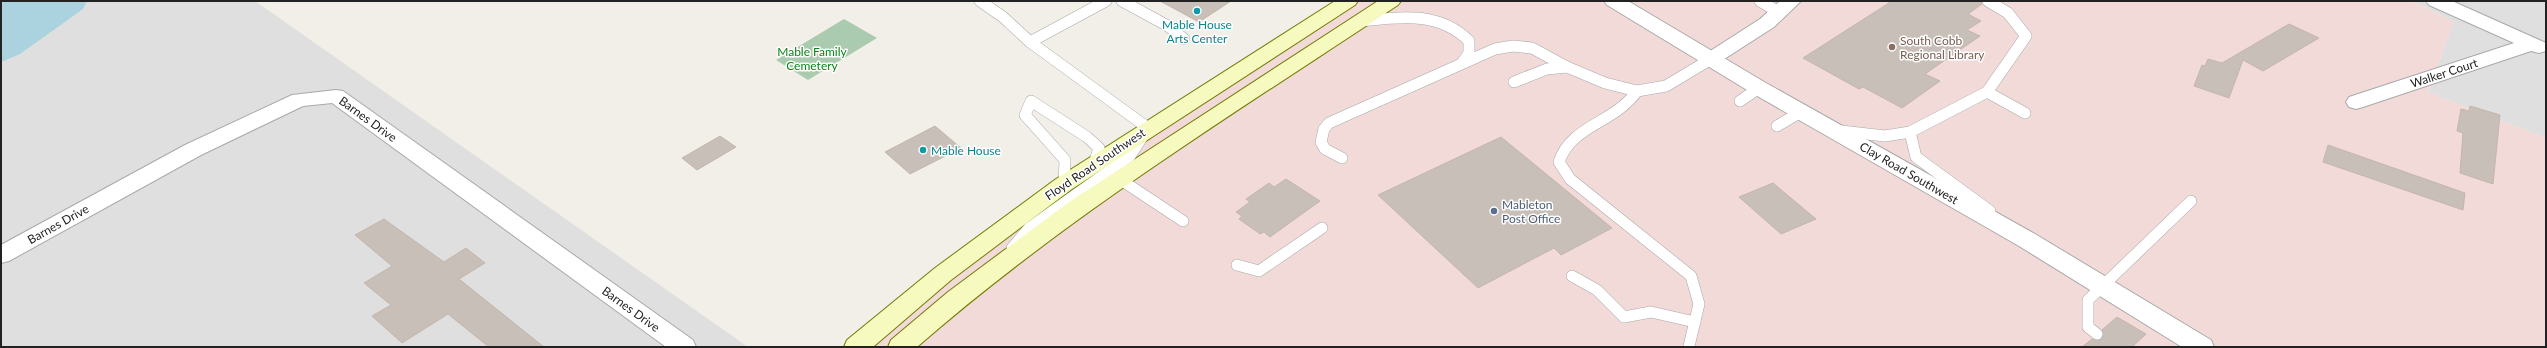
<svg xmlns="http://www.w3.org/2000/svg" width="2547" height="348" font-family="Lato,sans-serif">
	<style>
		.residential { fill: #e0dfdf }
		.commercial { fill: #f2dad9 }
		.cemetery { fill: #aacbaf }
		.water { fill: #aad3df }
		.building { fill: #c7bfb8; stroke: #c4b6ab }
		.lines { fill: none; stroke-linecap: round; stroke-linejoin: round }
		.service-casing { stroke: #a9a9a9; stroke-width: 12 }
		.minor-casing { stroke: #a9a9a9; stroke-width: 2 }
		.tertiary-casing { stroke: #a9a9a9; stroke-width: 2 }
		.secondary-casing { stroke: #707d05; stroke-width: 2 }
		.service { stroke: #fff; stroke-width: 11 }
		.minor { fill: #fff; fill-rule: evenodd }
		.tertiary { fill: #fff; fill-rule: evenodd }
		.secondary { fill: #f7fabf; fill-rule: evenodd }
		.culture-dot { fill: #0f9aa8; stroke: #fff; stroke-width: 1.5 }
		.education-dot { fill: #8d6e63; stroke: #fff; stroke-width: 1.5 }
		.service-dot { fill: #5c6f8a; stroke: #fff; stroke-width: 1.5 }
		.labels { text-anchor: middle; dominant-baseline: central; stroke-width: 3; stroke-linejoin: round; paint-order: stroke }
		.culture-label { font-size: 12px; fill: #0d838f; stroke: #fff }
		.education-label { font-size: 12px; fill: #785e54; stroke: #fff; text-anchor: start }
		.park-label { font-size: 12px; fill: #0c8416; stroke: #fff }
		.street-label { font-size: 12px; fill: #222; stroke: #fff }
		.service-label { font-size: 12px; fill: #4e5e75; stroke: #fff; text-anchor: start }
	</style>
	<rect width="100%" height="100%" fill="#f2efe9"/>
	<g class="residential">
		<polygon points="1,1 255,1 748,347 1,347"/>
		<polygon points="2413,1 2546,1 2546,138 2428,92 2454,22"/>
	</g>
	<polygon class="commercial" points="1348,1 2412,1 2454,22 2428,92 2546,138 2546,347 869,347 1046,198"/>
	<polygon class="cemetery" points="844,19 877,38 808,80 776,60"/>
	<polygon class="water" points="4,1 87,1 83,9 20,54 1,62 1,5"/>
	<g class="building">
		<polygon points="1160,1 1231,1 1199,22"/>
		<polygon points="1892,1 1981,1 1982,4 1968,14 1981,21 1967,30 1980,36 1925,74 1940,81 1902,108 1863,87 1859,89 1803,58"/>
		<polygon points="2289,24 2319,38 2263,71 2243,60 2229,98 2194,86 2202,65 2205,66 2208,59 2222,63"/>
		<polygon points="2470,106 2500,115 2493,184 2460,173 2463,133 2457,131 2461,109 2469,111"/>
		<polygon points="935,126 961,148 910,174 885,152"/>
		<polygon points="720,136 736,147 697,170 682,158"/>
		<polygon points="1501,137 1612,228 1561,255 1554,248 1478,288 1378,195"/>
		<polygon points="2328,145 2465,193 2463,210 2323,162"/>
		<polygon points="1286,179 1320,201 1270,237 1264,232 1260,234 1239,219 1242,216 1236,212 1250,202 1246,199 1269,183 1274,187"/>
		<polygon points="1773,183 1816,219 1781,234 1739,197"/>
		<polygon points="384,219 444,262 466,248 485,263 459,279 544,347 489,347 448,314 402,343 372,316 391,305 364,283 392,266 355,235"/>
		<polygon points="2117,317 2146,334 2132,347 2082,347 2092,339 2096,341 2102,339 2102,330"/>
	</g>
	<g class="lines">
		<defs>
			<g id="service">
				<polyline points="980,1 1003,17 1030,42 1148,128 1130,156 1029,228 1012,248"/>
				<polyline points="1122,1 1168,26 1184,39"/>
				<polyline points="1760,1 1780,13"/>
				<path d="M1361,21C1400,17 1439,11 1469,41V53L1462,63"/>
				<polyline points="1030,42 1106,1"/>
				<polyline points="1514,82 1547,69 1567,67"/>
				<path d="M1637,91C1615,123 1571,125 1559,162L1570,179L1691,276L1699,304L1689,346"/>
				<polyline points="1987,92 2026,36 2008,13 1988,1"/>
				<polyline points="1740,101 1759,88"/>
				<polyline points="1777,126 1801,112"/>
				<polyline points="1841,131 1885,136 1910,132 1987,92 2025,113"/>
				<polyline points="1910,132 1916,157 1990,211"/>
				<polyline points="1342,158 1325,149 1321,142 1324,129 1329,123 1495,49 1513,46 1532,48 1567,67 1605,83 1637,91 1666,86 1711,59"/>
				<polyline points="1118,178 1183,221"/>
				<polyline points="1064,184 1065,160 1025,115 1031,101 1087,137 1099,148 1094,164"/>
				<polyline points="1237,265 1259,271 1322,228"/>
				<polyline points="1572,276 1597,290 1624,317 1651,312 1695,322"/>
				<polyline points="2097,334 2088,327 2088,300 2191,201"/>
			</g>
			<g id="minor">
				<polygon points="1780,1 1801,1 1774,27 1718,63 1711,65 1704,63 1701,59 1704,55 1760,19"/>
				<polygon points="2426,1 2452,1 2546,43 2546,51 2539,53 2531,51 2363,107 2356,109 2349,107 2346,102 2349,97 2514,43 2429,5"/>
				<polygon points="336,90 343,91 693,340 696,347 666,347 332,103 303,106 201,155 9,261 1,263 1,245 185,145 292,95"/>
			</g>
			<polygon id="tertiary" points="1604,1 1628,1 1766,83 2035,234 2211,340 2214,347 2182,347 2019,246 1752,93 1607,5"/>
			<g id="secondary">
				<polygon points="1335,1 1358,1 1355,5 1072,189 951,280 873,347 844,347 847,340 935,268 1056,179"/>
				<path d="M1378,1H1401L1398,5C1233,114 1066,217 917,347H888L891,340L948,292L1069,202Z"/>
			</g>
		</defs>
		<use href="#service" class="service-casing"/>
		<use href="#minor" class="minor-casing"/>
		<use href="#tertiary" class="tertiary-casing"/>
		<use href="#secondary" class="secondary-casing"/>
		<use href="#service" class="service"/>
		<use href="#minor" class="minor"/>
		<use href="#tertiary" class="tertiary"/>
		<use href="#secondary" class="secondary"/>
	</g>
	<g class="culture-dot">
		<circle cx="1197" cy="11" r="4"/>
		<circle cx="923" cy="150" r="4"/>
	</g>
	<circle class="education-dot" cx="1892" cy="47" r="4"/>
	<circle class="service-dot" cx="1494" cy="211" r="4"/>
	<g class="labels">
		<g class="culture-label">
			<text x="1197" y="24">Mable House<tspan x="1197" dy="14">Arts Center</tspan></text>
			<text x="931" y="150" text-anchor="start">Mable House</text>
		</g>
		<g class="education-label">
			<text x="1900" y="40">South Cobb<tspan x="1900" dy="14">Regional Library</tspan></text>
		</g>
		<g class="park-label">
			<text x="812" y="51">Mable Family<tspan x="812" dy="14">Cemetery</tspan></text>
		</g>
		<g class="street-label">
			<text transform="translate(2444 73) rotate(-18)">Walker Court</text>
			<text transform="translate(368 119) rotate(36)">Barnes Drive</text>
			<text transform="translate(1095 164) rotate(-34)">Floyd Road Southwest</text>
			<text transform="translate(1909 173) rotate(30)">Clay Road Southwest</text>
			<text transform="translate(58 224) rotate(-29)">Barnes Drive</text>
			<text transform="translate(631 309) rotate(36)">Barnes Drive</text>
		</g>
		<g class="service-label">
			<text x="1502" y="204">Mableton<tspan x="1502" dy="14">Post Office</tspan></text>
		</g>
	</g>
	<rect width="2547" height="348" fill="none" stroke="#222222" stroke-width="4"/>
</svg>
